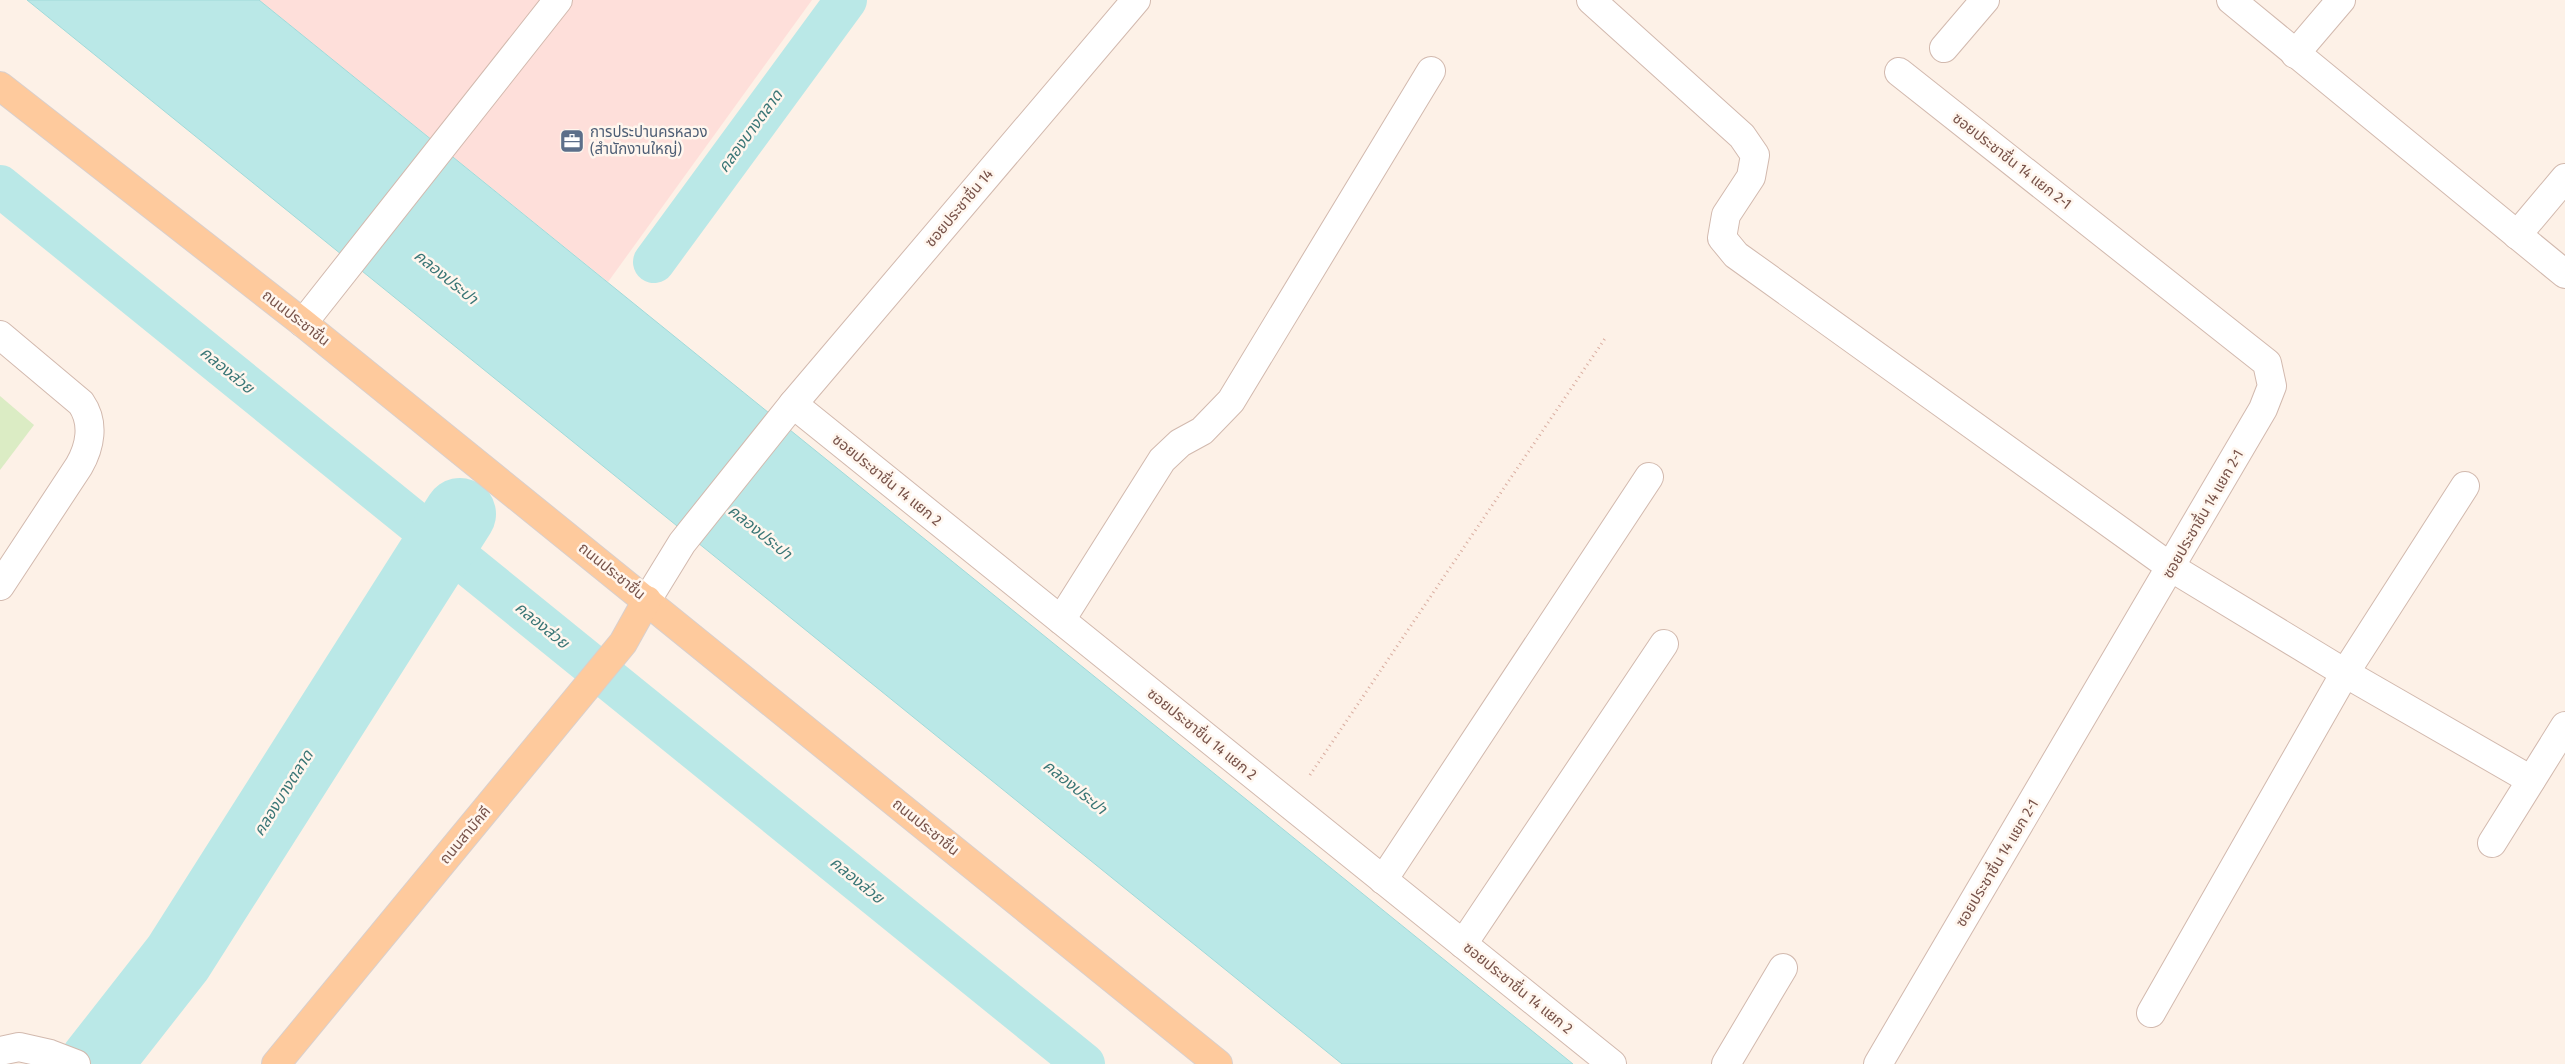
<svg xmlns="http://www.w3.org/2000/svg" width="2565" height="1064" font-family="'Fira Sans Condensed','Noto Sans Thai',sans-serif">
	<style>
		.commercial { fill: #fedfda }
		.green { fill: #dbecc4 }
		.water { fill: #bae8e7; stroke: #a0dada }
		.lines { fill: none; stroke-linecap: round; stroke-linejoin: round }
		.canal { stroke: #bae8e7; stroke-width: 42 }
		.river { stroke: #bae8e7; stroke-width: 72 }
		.minor-casing { stroke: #d2b9ae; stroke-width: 30 }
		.major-casing { stroke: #d9cfcc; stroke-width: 30 }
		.path { stroke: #d9ada0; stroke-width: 3; stroke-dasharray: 1 4; stroke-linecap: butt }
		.minor { stroke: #fff; stroke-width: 28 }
		.major { stroke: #feca9d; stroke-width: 28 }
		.labels { text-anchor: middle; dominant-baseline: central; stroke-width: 5; stroke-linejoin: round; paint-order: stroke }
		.service-label { font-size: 15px; fill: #4e5e75; stroke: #fff6ee; text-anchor: start }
		.street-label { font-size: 15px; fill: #78534a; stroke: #fff6ee }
		.water-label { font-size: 16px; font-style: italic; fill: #3a7676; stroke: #fff6ee }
	</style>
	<rect width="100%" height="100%" fill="#fdf1e7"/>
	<polygon class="commercial" points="259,0 812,0 608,282"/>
	<polygon class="green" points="0,396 34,425 0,470"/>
	<polygon class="water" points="27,0 259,0 1573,1064 1342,1064"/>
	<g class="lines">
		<g class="canal">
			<polyline points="0,186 1084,1064"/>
			<polyline points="654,262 846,0"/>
		</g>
		<polyline class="river" points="95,1064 178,958 460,514"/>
		<defs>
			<g id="minor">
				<polyline points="1591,0 1742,136 1755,155 1751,177 1726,215 1722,238 1736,255 2172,568 2345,673 2531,780"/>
				<polyline points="2231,0 2565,274"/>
				<polyline points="1944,48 1985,0"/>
				<polyline points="2295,54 2341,0"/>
				<polyline points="2517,235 2565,178"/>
				<polyline points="303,323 558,0"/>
				<path d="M0,335L81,403C95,423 90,447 79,466L0,586"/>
				<polyline points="793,404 1612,1064"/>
				<polyline points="647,600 682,543 793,404 1136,0"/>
				<polyline points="1061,620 1162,460 1180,443 1202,431 1231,401 1431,71"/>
				<polyline points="2492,843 2565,726"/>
				<polyline points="1383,880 1649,477"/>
				<polyline points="1463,944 1664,644"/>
				<polyline points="2151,1013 2345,673 2465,486"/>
				<polyline points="0,1051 19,1047 50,1054 76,1064"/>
				<polyline points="1726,1064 1783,968"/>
				<polyline points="1878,1064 2263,409 2272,386 2267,363 1899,72"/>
			</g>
			<g id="major">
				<polyline points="0,86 303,323 1218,1064"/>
				<polyline points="276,1064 623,643 647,600"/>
			</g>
		</defs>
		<use href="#minor" class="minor-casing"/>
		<use href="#major" class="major-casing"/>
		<polyline class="path" points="1310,775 1606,337"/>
		<use href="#minor" class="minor"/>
		<use href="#major" class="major"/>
	</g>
	<defs>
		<symbol id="office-square" viewBox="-11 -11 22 22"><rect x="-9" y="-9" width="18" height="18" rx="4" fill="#5c6f8a" stroke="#fff6ee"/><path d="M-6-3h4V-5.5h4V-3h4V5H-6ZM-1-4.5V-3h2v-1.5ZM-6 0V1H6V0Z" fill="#fff"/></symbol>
	</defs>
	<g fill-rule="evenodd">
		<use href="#office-square" x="558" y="127" width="28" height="28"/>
	</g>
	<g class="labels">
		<g class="service-label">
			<text x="590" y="132">การประปานครหลวง<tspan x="590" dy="17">(สำนักงานใหญ่)</tspan></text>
		</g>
		<g class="street-label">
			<text transform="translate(2012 161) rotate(38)">ซอยประชาชื่น 14 แยก 2-1</text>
			<text transform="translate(959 208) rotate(-50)">ซอยประชาชื่น 14</text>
			<text transform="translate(296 318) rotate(38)">ถนนประชาชื่น</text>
			<text transform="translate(887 480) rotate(39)">ซอยประชาชื่น 14 แยก 2</text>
			<text transform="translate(2203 514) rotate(-60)">ซอยประชาชื่น 14 แยก 2-1</text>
			<text transform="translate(612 571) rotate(39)">ถนนประชาชื่น</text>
			<text transform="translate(1202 734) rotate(39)">ซอยประชาชื่น 14 แยก 2</text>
			<text transform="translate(926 827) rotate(39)">ถนนประชาชื่น</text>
			<text transform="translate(465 835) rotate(-50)">ถนนสามัคคี</text>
			<text transform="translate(1997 863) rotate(-59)">ซอยประชาชื่น 14 แยก 2-1</text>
			<text transform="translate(1518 988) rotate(39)">ซอยประชาชื่น 14 แยก 2</text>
		</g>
		<g class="water-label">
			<text transform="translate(750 131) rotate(-54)">คลองบางตลาด</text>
			<text transform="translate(446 277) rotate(39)">คลองประปา</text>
			<text transform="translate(227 370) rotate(39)">คลองส่วย</text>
			<text transform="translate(760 532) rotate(39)">คลองประปา</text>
			<text transform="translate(542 625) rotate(39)">คลองส่วย</text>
			<text transform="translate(1075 787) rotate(39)">คลองประปา</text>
			<text transform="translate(283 793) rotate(-58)">คลองบางตลาด</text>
			<text transform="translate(857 880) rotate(39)">คลองส่วย</text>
		</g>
	</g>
</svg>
